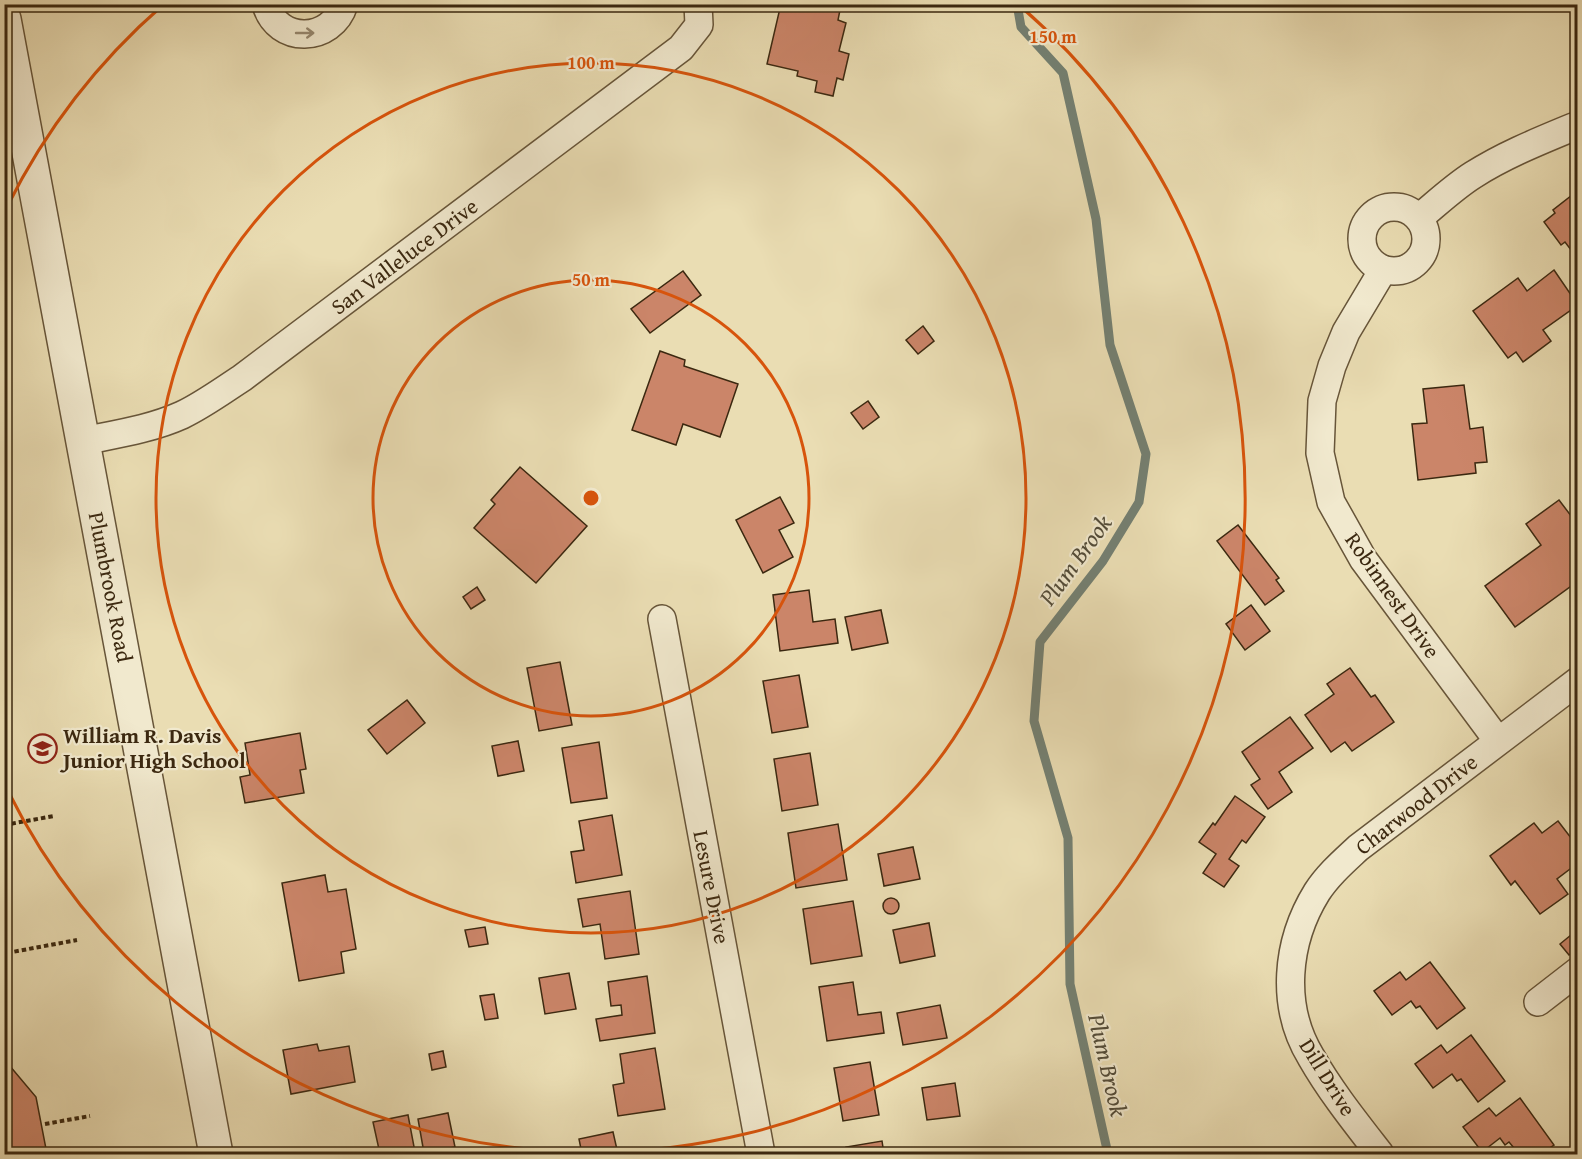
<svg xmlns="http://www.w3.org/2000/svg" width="1582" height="1159" font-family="'Gentium Book Plus',serif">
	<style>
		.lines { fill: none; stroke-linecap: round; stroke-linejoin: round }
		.stream { stroke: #748072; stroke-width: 9 }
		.building { fill: #cb8569; stroke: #3b2810; stroke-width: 1.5 }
		.minor-casing { stroke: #675539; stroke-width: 30 }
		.tertiary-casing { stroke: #675539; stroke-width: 36 }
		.path { stroke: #3b2810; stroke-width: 4; stroke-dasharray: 4.5 3; stroke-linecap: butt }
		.minor { stroke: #f1e9ce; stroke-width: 27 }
		.tertiary { stroke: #f1e9ce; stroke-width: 33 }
		.oneway { stroke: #96886f }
		.ring { fill: none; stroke: #d7540c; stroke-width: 3 }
		.labels { text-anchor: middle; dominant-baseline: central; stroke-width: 4.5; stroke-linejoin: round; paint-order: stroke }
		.street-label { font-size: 22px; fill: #3b2810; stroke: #f1e9ce }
		.poi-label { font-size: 22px; font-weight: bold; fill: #3b2810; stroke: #f1e9ce; text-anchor: start }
		.water-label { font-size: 24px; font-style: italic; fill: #534c39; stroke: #f1e9ce }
		.centre { fill: #d7540c; stroke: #f1e9ce; stroke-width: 3 }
		.ring-label { font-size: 18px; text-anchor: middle; font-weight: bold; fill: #d7540c; stroke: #f1e9ce; stroke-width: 4.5; stroke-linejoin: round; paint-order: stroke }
	</style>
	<rect width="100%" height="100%" fill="#eaddb3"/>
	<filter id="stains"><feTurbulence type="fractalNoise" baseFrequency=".00333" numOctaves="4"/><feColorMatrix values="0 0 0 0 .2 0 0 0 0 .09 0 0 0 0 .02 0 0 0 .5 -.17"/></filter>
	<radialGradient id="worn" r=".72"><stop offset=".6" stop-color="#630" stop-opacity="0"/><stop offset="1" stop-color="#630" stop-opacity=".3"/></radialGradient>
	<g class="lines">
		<polyline class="stream" points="1017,4 1021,27 1063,73 1096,219 1110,345 1146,454 1139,502 1103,561 1040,642 1034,721 1068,838 1070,984 1108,1154"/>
	</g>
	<g class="building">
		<polygon points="787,4 841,5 838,20 846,23 839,51 849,54 843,80 837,78 833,96 815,92 817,81 797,76 798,71 767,64 780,8 786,9"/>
		<polygon points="1576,192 1578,194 1578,259 1565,242 1561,245 1544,222 1555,213 1553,210"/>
		<polygon points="1554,270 1578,305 1543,330 1551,341 1523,362 1516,352 1508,358 1473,311 1518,278 1527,291"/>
		<polygon points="683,271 701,295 650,333 631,309"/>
		<polygon points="923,326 934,341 918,354 906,340"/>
		<polygon points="660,351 685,360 684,366 738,384 720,437 683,424 676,445 632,430"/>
		<polygon points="1464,385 1470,429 1483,427 1487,462 1475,463 1476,473 1418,480 1412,424 1427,423 1423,389"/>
		<polygon points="868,401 879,417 863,429 851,413"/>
		<polygon points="520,467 587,526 536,583 474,528 495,504 491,500"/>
		<polygon points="780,497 794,523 779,530 793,557 763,573 736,520"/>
		<polygon points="1559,500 1578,525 1578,581 1515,627 1485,586 1541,545 1526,524"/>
		<polygon points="1238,525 1279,578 1276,580 1284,591 1265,605 1217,541"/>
		<polygon points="477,587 485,600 471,609 463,597"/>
		<polygon points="809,590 813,622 835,619 838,643 780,651 773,595"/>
		<polygon points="1251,605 1270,631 1245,650 1226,624"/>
		<polygon points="881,610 888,643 852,650 845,617"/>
		<polygon points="560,662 572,725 539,731 527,668"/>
		<polygon points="1350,668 1371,697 1375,695 1394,722 1352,751 1345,742 1331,752 1305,715 1334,694 1327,684"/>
		<polygon points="799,675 808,727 772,733 763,681"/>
		<polygon points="407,700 425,723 387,754 368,730"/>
		<polygon points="1290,717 1313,748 1279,772 1292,792 1268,809 1251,785 1260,779 1242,752"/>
		<polygon points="300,733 306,769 300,770 304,793 245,803 240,777 250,775 245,743"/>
		<polygon points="518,741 524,771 498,776 492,746"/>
		<polygon points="599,742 607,798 571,803 562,748"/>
		<polygon points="810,753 818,805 782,811 774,759"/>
		<polygon points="1235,796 1265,817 1246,843 1242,840 1229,859 1239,866 1224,887 1203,873 1216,854 1199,842 1213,823 1215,825"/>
		<polygon points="612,815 622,875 576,883 571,852 584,850 579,821"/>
		<polygon points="1558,821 1578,847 1578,863 1557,879 1568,894 1540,914 1515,881 1511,885 1490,856 1534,823 1542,833"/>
		<polygon points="838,824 847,880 796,888 788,833"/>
		<polygon points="913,847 920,879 884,886 878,854"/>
		<polygon points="325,875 328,892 346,889 356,949 341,952 344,973 299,981 282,883"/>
		<polygon points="630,891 639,954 605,959 600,924 583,927 578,899"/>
		<circle cx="891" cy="906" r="8"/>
		<polygon points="853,901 862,956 811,964 803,909"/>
		<polygon points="929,923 935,956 900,963 893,930"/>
		<polygon points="485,927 488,944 469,947 465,930"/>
		<polygon points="1571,935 1578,944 1578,949 1569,955 1560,944"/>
		<polygon points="1430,962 1465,1008 1437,1029 1420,1006 1416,1008 1411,1001 1392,1015 1374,991 1400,972 1406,980"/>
		<polygon points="569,973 576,1009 545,1014 539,978"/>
		<polygon points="647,976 655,1033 600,1041 596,1019 622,1015 621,1005 611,1006 608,982"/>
		<polygon points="853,982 858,1015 881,1012 884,1033 827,1041 819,987"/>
		<polygon points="494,994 498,1018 485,1020 480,996"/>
		<polygon points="940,1005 947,1038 903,1045 897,1013"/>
		<polygon points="1471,1035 1505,1081 1478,1102 1461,1079 1457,1081 1452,1074 1433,1088 1415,1064 1441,1045 1447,1053"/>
		<polygon points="317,1044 319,1051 349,1046 355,1082 291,1094 283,1050"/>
		<polygon points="655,1048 665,1109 618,1116 613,1085 624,1083 620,1054"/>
		<polygon points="443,1051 446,1067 432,1070 429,1054"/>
		<polygon points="4,1059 36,1097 47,1154 4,1154"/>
		<polygon points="870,1062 879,1115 843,1121 834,1068"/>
		<polygon points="955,1083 960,1116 927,1120 922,1088"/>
		<polygon points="1520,1098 1554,1145 1541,1154 1519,1154 1509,1142 1505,1145 1500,1138 1482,1152 1463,1127 1489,1108 1496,1116"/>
		<polygon points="448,1113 455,1147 424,1153 418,1119"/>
		<polygon points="408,1115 415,1152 380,1154 373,1122"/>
		<polygon points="613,1132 618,1154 582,1154 579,1139"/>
		<polygon points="882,1141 884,1154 847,1154 846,1147"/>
	</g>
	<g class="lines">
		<defs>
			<g id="minor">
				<path d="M266,4C277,45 332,43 344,4"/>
				<circle cx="1394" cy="239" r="32"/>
				<path d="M1419,218C1436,204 1454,187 1473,175C1506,154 1542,140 1578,125"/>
				<polyline points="1383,270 1346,332 1332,366 1322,401 1320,453 1331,502 1363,559 1498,741"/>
				<path d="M83,441C117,434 151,429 182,415C203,405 222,391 242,378L681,48L699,25L698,4"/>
				<polyline points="662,619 761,1154"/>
				<polyline points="1538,1002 1578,971"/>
				<path d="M1380,1154C1356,1123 1331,1092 1311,1057C1280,1006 1286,942 1317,892C1328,875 1343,862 1358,848L1578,681"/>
			</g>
			<polyline id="tertiary" points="4,19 216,1154"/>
		</defs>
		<use href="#minor" class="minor-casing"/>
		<use href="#tertiary" class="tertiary-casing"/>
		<g class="path">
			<polyline points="4,825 54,816"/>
			<polyline points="4,945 9,960 4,964"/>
			<polyline points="7,953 77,940"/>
			<polyline points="45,1124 90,1116"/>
		</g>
		<use href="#minor" class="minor"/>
		<use href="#tertiary" class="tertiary"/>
	</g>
	<defs><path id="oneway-shaft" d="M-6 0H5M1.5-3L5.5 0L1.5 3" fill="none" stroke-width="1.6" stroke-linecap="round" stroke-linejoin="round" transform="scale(1.5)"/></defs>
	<use class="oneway" href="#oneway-shaft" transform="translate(305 33)"/>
	<g class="ring">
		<circle cx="591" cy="498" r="218"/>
		<circle cx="591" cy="498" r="435"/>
		<path d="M7 207A653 653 0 0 1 163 5M1019 5A653 653 0 1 1 7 789"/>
	</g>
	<defs>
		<symbol id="school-ring" viewBox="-11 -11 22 22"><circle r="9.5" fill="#f1e9ce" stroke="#8f2418" stroke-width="1.5"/><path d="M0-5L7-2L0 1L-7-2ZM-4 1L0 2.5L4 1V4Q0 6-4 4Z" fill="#8f2418"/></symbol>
	</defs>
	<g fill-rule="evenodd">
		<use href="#school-ring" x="26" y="732" width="33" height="33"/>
	</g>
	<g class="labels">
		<g class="street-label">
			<text transform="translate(404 256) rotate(-37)">San Valleluce Drive</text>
			<text transform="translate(111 587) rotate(79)">Plumbrook Road</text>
			<text transform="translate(1393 595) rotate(55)">Robinnest Drive</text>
			<text transform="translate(1416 804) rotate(-38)">Charwood Drive</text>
			<text transform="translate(712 887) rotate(79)">Lesure Drive</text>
			<text transform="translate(1328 1077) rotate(58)">Dill Drive</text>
		</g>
		<g class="poi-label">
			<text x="63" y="735">William R. Davis<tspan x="63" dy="25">Junior High School</tspan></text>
		</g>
		<g class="water-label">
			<text transform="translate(1075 560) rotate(-54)">Plum Brook</text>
			<text transform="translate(1108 1065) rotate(77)">Plum Brook</text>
		</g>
	</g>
	<circle cx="591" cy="498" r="9" class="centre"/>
	<g class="ring-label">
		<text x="1053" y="43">150 m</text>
		<text x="591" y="69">100 m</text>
		<text x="591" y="286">50 m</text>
	</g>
	<rect width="1582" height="1159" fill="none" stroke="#eaddb3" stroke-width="24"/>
	<rect x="6" y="6" width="1570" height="1147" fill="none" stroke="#3b2810" stroke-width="3"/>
	<rect x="12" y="12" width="1558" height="1135" fill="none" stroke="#3b2810" stroke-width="1.5"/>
	<rect width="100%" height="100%" filter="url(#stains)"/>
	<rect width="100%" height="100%" fill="url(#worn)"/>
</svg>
